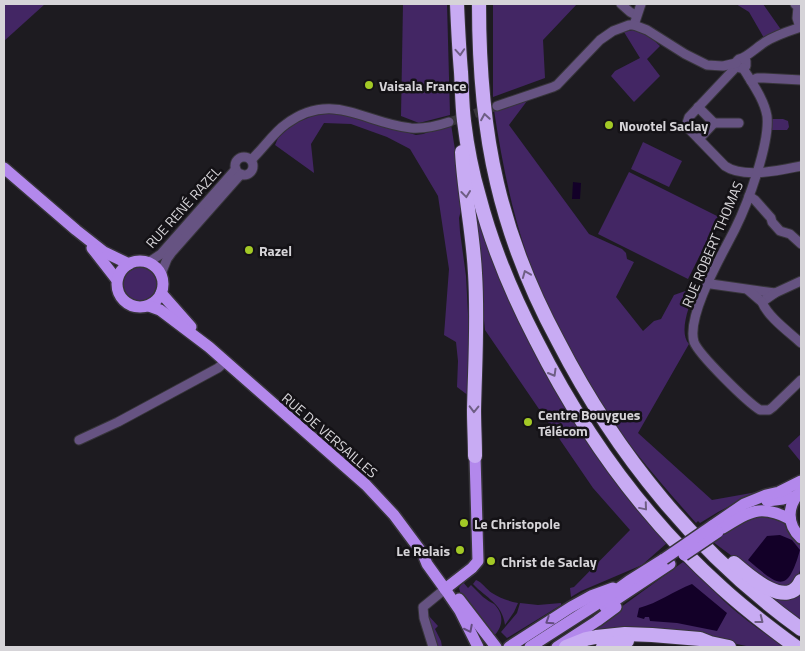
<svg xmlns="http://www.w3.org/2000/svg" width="805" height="651" font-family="'Titillium Web',sans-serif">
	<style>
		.green { fill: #432664 }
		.water { fill: #130028 }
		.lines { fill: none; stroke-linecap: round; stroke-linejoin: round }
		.minor-tunnel { stroke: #39373c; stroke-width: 9; stroke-dasharray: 9 4.5; stroke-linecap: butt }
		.minor-casing { stroke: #37353a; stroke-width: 11 }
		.major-casing { stroke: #37353a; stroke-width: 14 }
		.highway-casing { stroke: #37353a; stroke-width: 16 }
		.minor { stroke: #665382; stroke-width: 9 }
		.major { stroke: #b388ec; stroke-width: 11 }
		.highway { stroke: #c8abf3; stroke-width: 14 }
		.major-bridge-casing { stroke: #37353a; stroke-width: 14; stroke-linecap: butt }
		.major-bridge { stroke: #b388ec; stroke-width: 11 }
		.oneway { stroke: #6e5e84 }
		.oneway2 { stroke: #644d81 }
		.poi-dot { fill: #a3c926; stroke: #141216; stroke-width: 2 }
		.labels { text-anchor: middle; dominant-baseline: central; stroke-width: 5; stroke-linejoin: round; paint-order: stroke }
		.poi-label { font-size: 14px; font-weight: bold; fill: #d6d4d8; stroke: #141216; text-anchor: start }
		.street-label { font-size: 14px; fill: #d6d4d8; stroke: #141216 }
	</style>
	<rect width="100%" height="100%" fill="#1d1b20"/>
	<g class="green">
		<polygon points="4,4 45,4 4,41"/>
		<polygon points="403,4 447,4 450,115 419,123 401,116"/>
		<polygon points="493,4 577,4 543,40 545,78 493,97"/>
		<polygon points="736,4 763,4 782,31 764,38 749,12"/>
		<polygon points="633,30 646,33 660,46 647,59 660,76 634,102 611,76 615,71 640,58 624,32"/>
		<path d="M530,97L509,125L589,234L622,249L626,253L627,259L634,262L616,297L643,331L654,321L661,319L674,295L691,289L695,290C690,304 678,332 689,344L638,433L712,500L757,492L718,512L700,523L698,521L696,523C658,480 620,437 591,388C568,350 548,310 532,269C513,219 502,163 494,110Z"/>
		<polygon points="335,113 357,117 416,135 423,134 451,124 458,169 461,210 459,218 460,232 466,276 469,333 469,396 457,387 458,361 456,342 444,335 449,269 438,196 410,149 387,137 351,124 324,123 311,144 314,173 275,145 278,138 293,124 315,115"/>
		<polygon points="770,119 783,119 788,121 789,127 787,130 770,130"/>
		<polygon points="643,142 682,161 669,187 631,169"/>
		<polygon points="629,172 719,217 688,279 598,234"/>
		<polygon points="470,190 485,241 498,273 595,452 629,499 667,543 642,565 581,591 571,597 570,588 574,587 630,530 593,488 485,330"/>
		<circle cx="140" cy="284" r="17"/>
		<polygon points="801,434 801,462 788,446"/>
		<path d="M755,515L772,516L785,521L791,535L801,543C801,562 804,571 791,587L771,585L713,542L742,520Z"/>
		<path d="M683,562C698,573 710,587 723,600C741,617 765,634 785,647H751L713,639L580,637Z"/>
		<path d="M476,580C482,582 486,589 492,593C500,598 508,601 518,603L514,612L505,625C502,603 486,598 473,584Z"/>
		<path d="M463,582L468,588L471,585C475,589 479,593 483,597C487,600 490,602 494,604C505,615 503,627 493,637L461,595L459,588Z"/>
		<polygon points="801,588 801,621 773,599 775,598"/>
		<polygon points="520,603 538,605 561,603 561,605 507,638 501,632 517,613"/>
		<polygon points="428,615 438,626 435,629 441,641 442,647 435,647"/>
	</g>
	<g class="water">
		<polygon points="573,182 581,183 580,199 572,199"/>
		<path d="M780,535L792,540L800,550C787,596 778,585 748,560L767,536Z"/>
		<path d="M692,584L727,613L717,631L677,623L650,621L649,617H645L644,619L637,617L639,608C658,603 674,591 692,584Z"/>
	</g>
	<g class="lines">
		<polyline class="minor-tunnel" points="449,122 497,106"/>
		<defs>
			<g id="minor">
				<polyline points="621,4 630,12 636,15"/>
				<polyline points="795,4 798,7 797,18 800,27"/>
				<polyline points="634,25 641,4"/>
				<path d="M743,59L746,61V66L743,68H740L736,65L737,61L739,59C746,58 757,47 765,42C776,35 789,31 801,27"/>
				<path d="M737,66L689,117L687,123L688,128L725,166C744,179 781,170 801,166"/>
				<path d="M743,68C752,83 764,99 767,116C770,143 748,203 735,229C723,253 686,315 694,342C699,355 747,402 760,410H769L773,407L801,380"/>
				<polyline points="751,81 757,78 764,78 801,80"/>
				<polyline points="497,106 553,87 557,85 600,40 613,31 629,25 634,25 647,30 685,54 707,65 723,66 736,63"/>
				<polyline points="698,107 714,123 699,139"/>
				<polyline points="714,123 739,123"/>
				<circle cx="244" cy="166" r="9"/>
				<path d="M251,160C262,150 274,132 286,124C332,90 364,123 411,128C424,129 437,126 449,122"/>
				<polyline points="749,196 755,200 771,218 772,222 780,231 790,234 801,244"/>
				<polyline points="149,262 161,254 236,169"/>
				<polyline points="161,274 167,259 172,252 241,174"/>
				<polyline points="707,282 711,284 775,293"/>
				<polyline points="748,290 762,302 775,293 801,281"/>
				<path d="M762,302C768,317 789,332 801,343"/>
				<polyline points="79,440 118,422 218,368 225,362"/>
				<polyline points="433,647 424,618 423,607 445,589"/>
			</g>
			<g id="major">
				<polyline points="4,168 76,230 104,252 129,264"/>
				<polyline points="92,248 117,280"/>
				<circle cx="140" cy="284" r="23"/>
				<polyline points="161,293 191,327"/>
				<polyline points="149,306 160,310 168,316 209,347 366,485 394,515 423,554 427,564 445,589 460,611 478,647"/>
				<path d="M801,491C787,505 786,524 801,538"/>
				<polyline points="767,501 783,499 796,496"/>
				<polyline points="712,526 744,504 766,495 779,492 801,481"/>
				<path d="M723,528C749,511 761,504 790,519"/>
				<polyline points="445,589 472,568 478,561 475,456"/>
				<polyline points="459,599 496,647"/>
				<polyline points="605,607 670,564"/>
				<polyline points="509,647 571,607 591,596 613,588"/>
				<polyline points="530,647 600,602 629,581 664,559"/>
				<polyline points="557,647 597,621 616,607"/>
			</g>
			<g id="highway">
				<path d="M457,4C458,27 459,49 461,72C462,88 462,105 464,121C467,146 472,172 479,196C492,246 512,294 536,340C583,433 644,518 722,588C745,609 770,628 796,647"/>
				<path d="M479,4C479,64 483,124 497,183C510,239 531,291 558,341C616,454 698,555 801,629"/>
				<path d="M462,152C464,192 473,232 475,273C478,319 475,364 474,410C474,425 475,440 475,456"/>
				<path d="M734,563C749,576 788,611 801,581"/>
				<polyline points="566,647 586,639 596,637 625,634 652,635 700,639 710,643 729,647"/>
				<polyline points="603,647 615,643 627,641"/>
			</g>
		</defs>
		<use href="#minor" class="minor-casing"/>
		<use href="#major" class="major-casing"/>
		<use href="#highway" class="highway-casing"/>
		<use href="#minor" class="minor"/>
		<use href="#major" class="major"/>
		<use href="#highway" class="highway"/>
		<defs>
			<g id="major-bridge">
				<polyline points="684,555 718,532"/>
				<polyline points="664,559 712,526"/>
			</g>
		</defs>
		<use href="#major-bridge" class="major-bridge-casing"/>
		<use href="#major-bridge" class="major-bridge"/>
	</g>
	<defs><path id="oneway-chevron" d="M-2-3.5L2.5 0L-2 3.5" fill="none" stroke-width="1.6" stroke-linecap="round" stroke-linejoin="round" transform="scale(1.25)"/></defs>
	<g class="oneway">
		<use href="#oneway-chevron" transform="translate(460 52) rotate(86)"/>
		<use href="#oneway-chevron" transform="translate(485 117) rotate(-99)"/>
		<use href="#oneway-chevron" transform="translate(466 194) rotate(83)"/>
		<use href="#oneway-chevron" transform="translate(526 274) rotate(-112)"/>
		<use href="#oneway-chevron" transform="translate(553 373) rotate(60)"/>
		<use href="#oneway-chevron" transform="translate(474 409) rotate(91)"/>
		<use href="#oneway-chevron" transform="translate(644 507) rotate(50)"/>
		<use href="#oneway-chevron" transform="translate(760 620) rotate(38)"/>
	</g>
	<g class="oneway2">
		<use href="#oneway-chevron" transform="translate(549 621) rotate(147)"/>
		<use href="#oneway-chevron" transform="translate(469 629) rotate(63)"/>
	</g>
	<g class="poi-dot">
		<circle cx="369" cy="85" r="5"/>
		<circle cx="609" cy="125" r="5"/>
		<circle cx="249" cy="250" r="5"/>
		<circle cx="528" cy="422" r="5"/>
		<circle cx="464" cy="523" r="5"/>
		<circle cx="460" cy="550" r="5"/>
		<circle cx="491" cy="561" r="5"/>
	</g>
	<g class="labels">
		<g class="poi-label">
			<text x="379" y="85">Vaisala France</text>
			<text x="619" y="125">Novotel Saclay</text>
			<text x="259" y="250">Razel</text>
			<text x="538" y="414">Centre Bouygues<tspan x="538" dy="16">Télécom</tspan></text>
			<text x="474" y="523">Le Christopole</text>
			<text x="450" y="550" text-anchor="end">Le Relais</text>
			<text x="501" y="561">Christ de Saclay</text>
		</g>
		<g class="street-label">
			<text transform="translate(183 207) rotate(-48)">RUE RENÉ RAZEL</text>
			<text transform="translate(712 244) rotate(-67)">RUE ROBERT THOMAS</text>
			<text transform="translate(330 435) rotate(41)">RUE DE VERSAILLES</text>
		</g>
	</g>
	<rect width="805" height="651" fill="none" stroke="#d6d4d8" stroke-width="10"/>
</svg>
